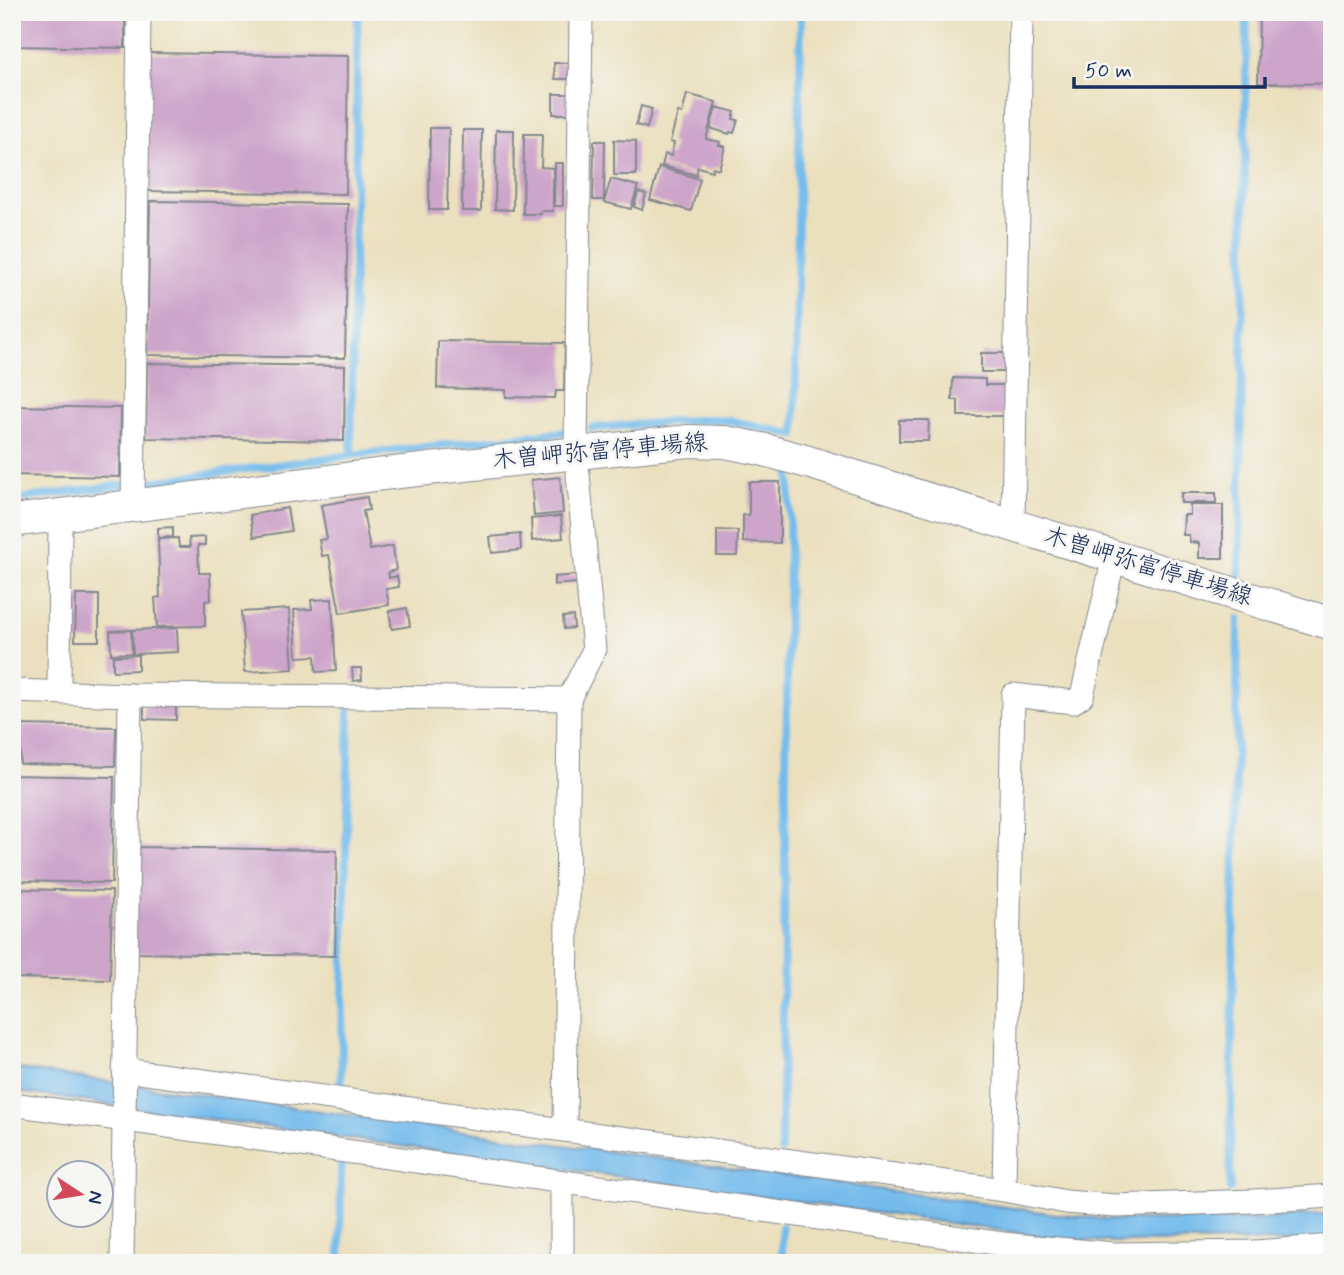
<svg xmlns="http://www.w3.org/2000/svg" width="1344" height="1275" font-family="Mynerve,'Klee One',sans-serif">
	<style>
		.water { fill: #75bcec; stroke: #4876a5; stroke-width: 2 }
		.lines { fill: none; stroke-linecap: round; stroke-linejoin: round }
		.stream { stroke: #75bcec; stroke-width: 8 }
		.building { fill: #cda4ca }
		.street-casing { stroke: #83888e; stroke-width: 25 }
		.secondary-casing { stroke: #83888e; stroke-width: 34 }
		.street { stroke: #fff; stroke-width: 23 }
		.secondary { stroke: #fff; stroke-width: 32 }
		.labels { text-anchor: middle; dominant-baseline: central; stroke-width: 6; stroke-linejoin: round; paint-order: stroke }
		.street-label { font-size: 24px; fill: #1b2f5e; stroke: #f6f6f2 }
	</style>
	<rect width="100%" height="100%" fill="#f6f6f2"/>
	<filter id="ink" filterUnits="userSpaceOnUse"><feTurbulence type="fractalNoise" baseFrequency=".0143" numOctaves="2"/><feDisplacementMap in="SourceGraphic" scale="14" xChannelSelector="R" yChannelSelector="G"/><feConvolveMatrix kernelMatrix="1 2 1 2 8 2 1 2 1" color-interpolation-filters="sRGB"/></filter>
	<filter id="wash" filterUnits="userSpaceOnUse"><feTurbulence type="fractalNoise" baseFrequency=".00686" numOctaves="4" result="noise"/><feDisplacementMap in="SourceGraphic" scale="28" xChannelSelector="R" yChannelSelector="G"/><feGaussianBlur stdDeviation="1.57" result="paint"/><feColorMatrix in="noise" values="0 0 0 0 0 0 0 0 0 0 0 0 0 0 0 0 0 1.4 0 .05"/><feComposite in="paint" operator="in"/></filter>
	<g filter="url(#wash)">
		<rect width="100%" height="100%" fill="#ebe0bd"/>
		<polygon class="water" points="12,1068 1063,1215 1115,1220 1252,1220 1332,1213 1332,1238 1304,1241 1114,1242 1061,1239 12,1091"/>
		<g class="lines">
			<g class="stream">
				<polyline points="592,428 710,419 732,421 795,435 801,12"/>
				<polyline points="351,455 358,12"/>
				<polyline points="143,483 351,455 564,432"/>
				<polyline points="12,500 122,485"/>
				<polyline points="1239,574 1247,12"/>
				<polyline points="341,1088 349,710"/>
				<polyline points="781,1150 790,474"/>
				<polyline points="1230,1189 1238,619"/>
				<polyline points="340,1263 341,1165"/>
				<polyline points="782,1263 782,1227"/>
			</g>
		</g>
		<g id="blocks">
			<g class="building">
				<polygon points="12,12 125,12 125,48 12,46"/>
				<polygon points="1259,12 1332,12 1332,84 1258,83"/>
				<polygon points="149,53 348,56 346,194 147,191"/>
				<polygon points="554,63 569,63 568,79 555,79"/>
				<rect x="553" y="94" width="16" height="20"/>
				<polygon points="687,94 716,102 706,139 720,142 719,145 725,147 719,169 713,167 712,171 698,167 696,175 662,166 665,154 671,156 674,143 670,142 678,112 682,114"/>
				<polygon points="641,106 652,109 647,128 636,125"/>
				<polygon points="716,107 735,112 733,119 738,120 734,133 730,132 729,134 710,128"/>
				<polygon points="430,128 449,128 447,210 429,210"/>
				<polygon points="463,130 482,130 481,211 462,211"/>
				<polygon points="496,130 514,130 513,210 495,209"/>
				<polygon points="524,134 542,134 541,167 553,168 553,211 541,211 541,214 523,214"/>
				<polygon points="614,140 636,141 636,175 614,175"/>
				<polygon points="594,141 605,141 604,200 593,200"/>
				<polygon points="555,163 563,163 563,206 554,206"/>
				<polygon points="659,167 700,179 691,211 650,200"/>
				<polygon points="611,179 638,186 631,209 604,202"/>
				<polygon points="638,192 646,194 642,210 634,207"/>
				<polygon points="150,201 348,204 345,358 147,355"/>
				<polygon points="438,341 565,343 564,391 556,391 555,398 506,397 506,390 437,388"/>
				<rect x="981" y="353" width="25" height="19"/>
				<polygon points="147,363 345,366 344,441 146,438"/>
				<polygon points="953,378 985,379 985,385 1005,385 1004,416 958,416 958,400 952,400"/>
				<polygon points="12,406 121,408 120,477 12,475"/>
				<polygon points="899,420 929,420 928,441 899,441"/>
				<polygon points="560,477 563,513 534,516 531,480"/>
				<polygon points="749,482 780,482 780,543 743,542 743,515 749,515"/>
				<rect x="1181" y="493" width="35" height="10"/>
				<polygon points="367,497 369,510 363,511 370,550 393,546 396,570 388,572 389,578 397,576 399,587 386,589 389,605 340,613 329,555 322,556 319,540 327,539 321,505"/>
				<polygon points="1190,505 1223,505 1223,558 1199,558 1199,543 1190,542 1189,535 1183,535 1184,515 1190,515"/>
				<polygon points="287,508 291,531 254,537 250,515"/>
				<polygon points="561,516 563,538 532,541 531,519"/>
				<polygon points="173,527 173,537 158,538 158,528"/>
				<polygon points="717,530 738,531 737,556 717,556"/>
				<polygon points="520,534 521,550 492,553 490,537"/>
				<polygon points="205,537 205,545 198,545 199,573 210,573 211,600 205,601 205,626 157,627 155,598 160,597 158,539 178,538 179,547 190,547 189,538"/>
				<polygon points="576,575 577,583 554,585 554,577"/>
				<polygon points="76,595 99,595 99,641 75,641"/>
				<polygon points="332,599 336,671 316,672 315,656 297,657 294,610 312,609 311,600"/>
				<polygon points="407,608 410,626 392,629 389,611"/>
				<polygon points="289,609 293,669 245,672 241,612"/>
				<polygon points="573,616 574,628 564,629 563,617"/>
				<polygon points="177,628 178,652 133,654 132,630"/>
				<polygon points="131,630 132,653 111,654 110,631"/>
				<polygon points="138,655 138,670 113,671 113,656"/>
				<polygon points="352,668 361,668 362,680 353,681"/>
				<polygon points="144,705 176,705 176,720 144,719"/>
				<polygon points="21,725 116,727 115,766 20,764"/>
				<polygon points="12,775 114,777 112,883 12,881"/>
				<polygon points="135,847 337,850 335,956 134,953"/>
				<polygon points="12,889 112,891 110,980 12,978"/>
			</g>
		</g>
	</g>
	<g filter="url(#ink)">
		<use href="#blocks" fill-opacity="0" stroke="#83888e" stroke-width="2"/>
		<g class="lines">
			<defs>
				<g id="street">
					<polyline points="133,506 139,12"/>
					<polyline points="1013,525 1021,12"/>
					<polyline points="12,691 130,695 569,699 594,650 576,452 581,12"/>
					<polyline points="59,692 60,515"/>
					<polyline points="124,1070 1004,1190 1066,1202 1116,1206 1253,1201 1332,1196"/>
					<polyline points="12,1104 1003,1244 1114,1254 1255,1252 1332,1246"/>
					<polyline points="565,1130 569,699"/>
					<polyline points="1004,1190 1013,695 1073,702 1082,696 1114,557"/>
					<polyline points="122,1263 130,695"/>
					<polyline points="562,1263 562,1182"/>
				</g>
				<polyline id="secondary" points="12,521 392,473 689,441 725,442 761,449 808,462 1332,624"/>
			</defs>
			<use href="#street" class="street-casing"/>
			<use href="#secondary" class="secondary-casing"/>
			<use href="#street" class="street"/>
			<use href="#secondary" class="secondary"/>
		</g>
	</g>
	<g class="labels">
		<g class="street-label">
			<text transform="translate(600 452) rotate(-5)">木曽岬弥富停車場線</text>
			<text transform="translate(1148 567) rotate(17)">木曽岬弥富停車場線</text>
		</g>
	</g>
	<rect width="1344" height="1275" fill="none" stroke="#f6f6f2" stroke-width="42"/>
	<g transform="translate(80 1194) rotate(102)"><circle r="33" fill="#f6f6f2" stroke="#9ea6b7" stroke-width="2"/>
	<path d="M0-5L12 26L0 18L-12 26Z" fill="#d1495b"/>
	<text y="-10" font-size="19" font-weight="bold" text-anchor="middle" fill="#1b2f5e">N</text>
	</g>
	<path d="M1074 77v10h191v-10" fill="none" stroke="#1b2f5e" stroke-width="3.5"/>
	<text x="1085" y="77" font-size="21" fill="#1b2f5e" stroke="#f6f6f2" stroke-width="5" paint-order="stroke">50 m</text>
</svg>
